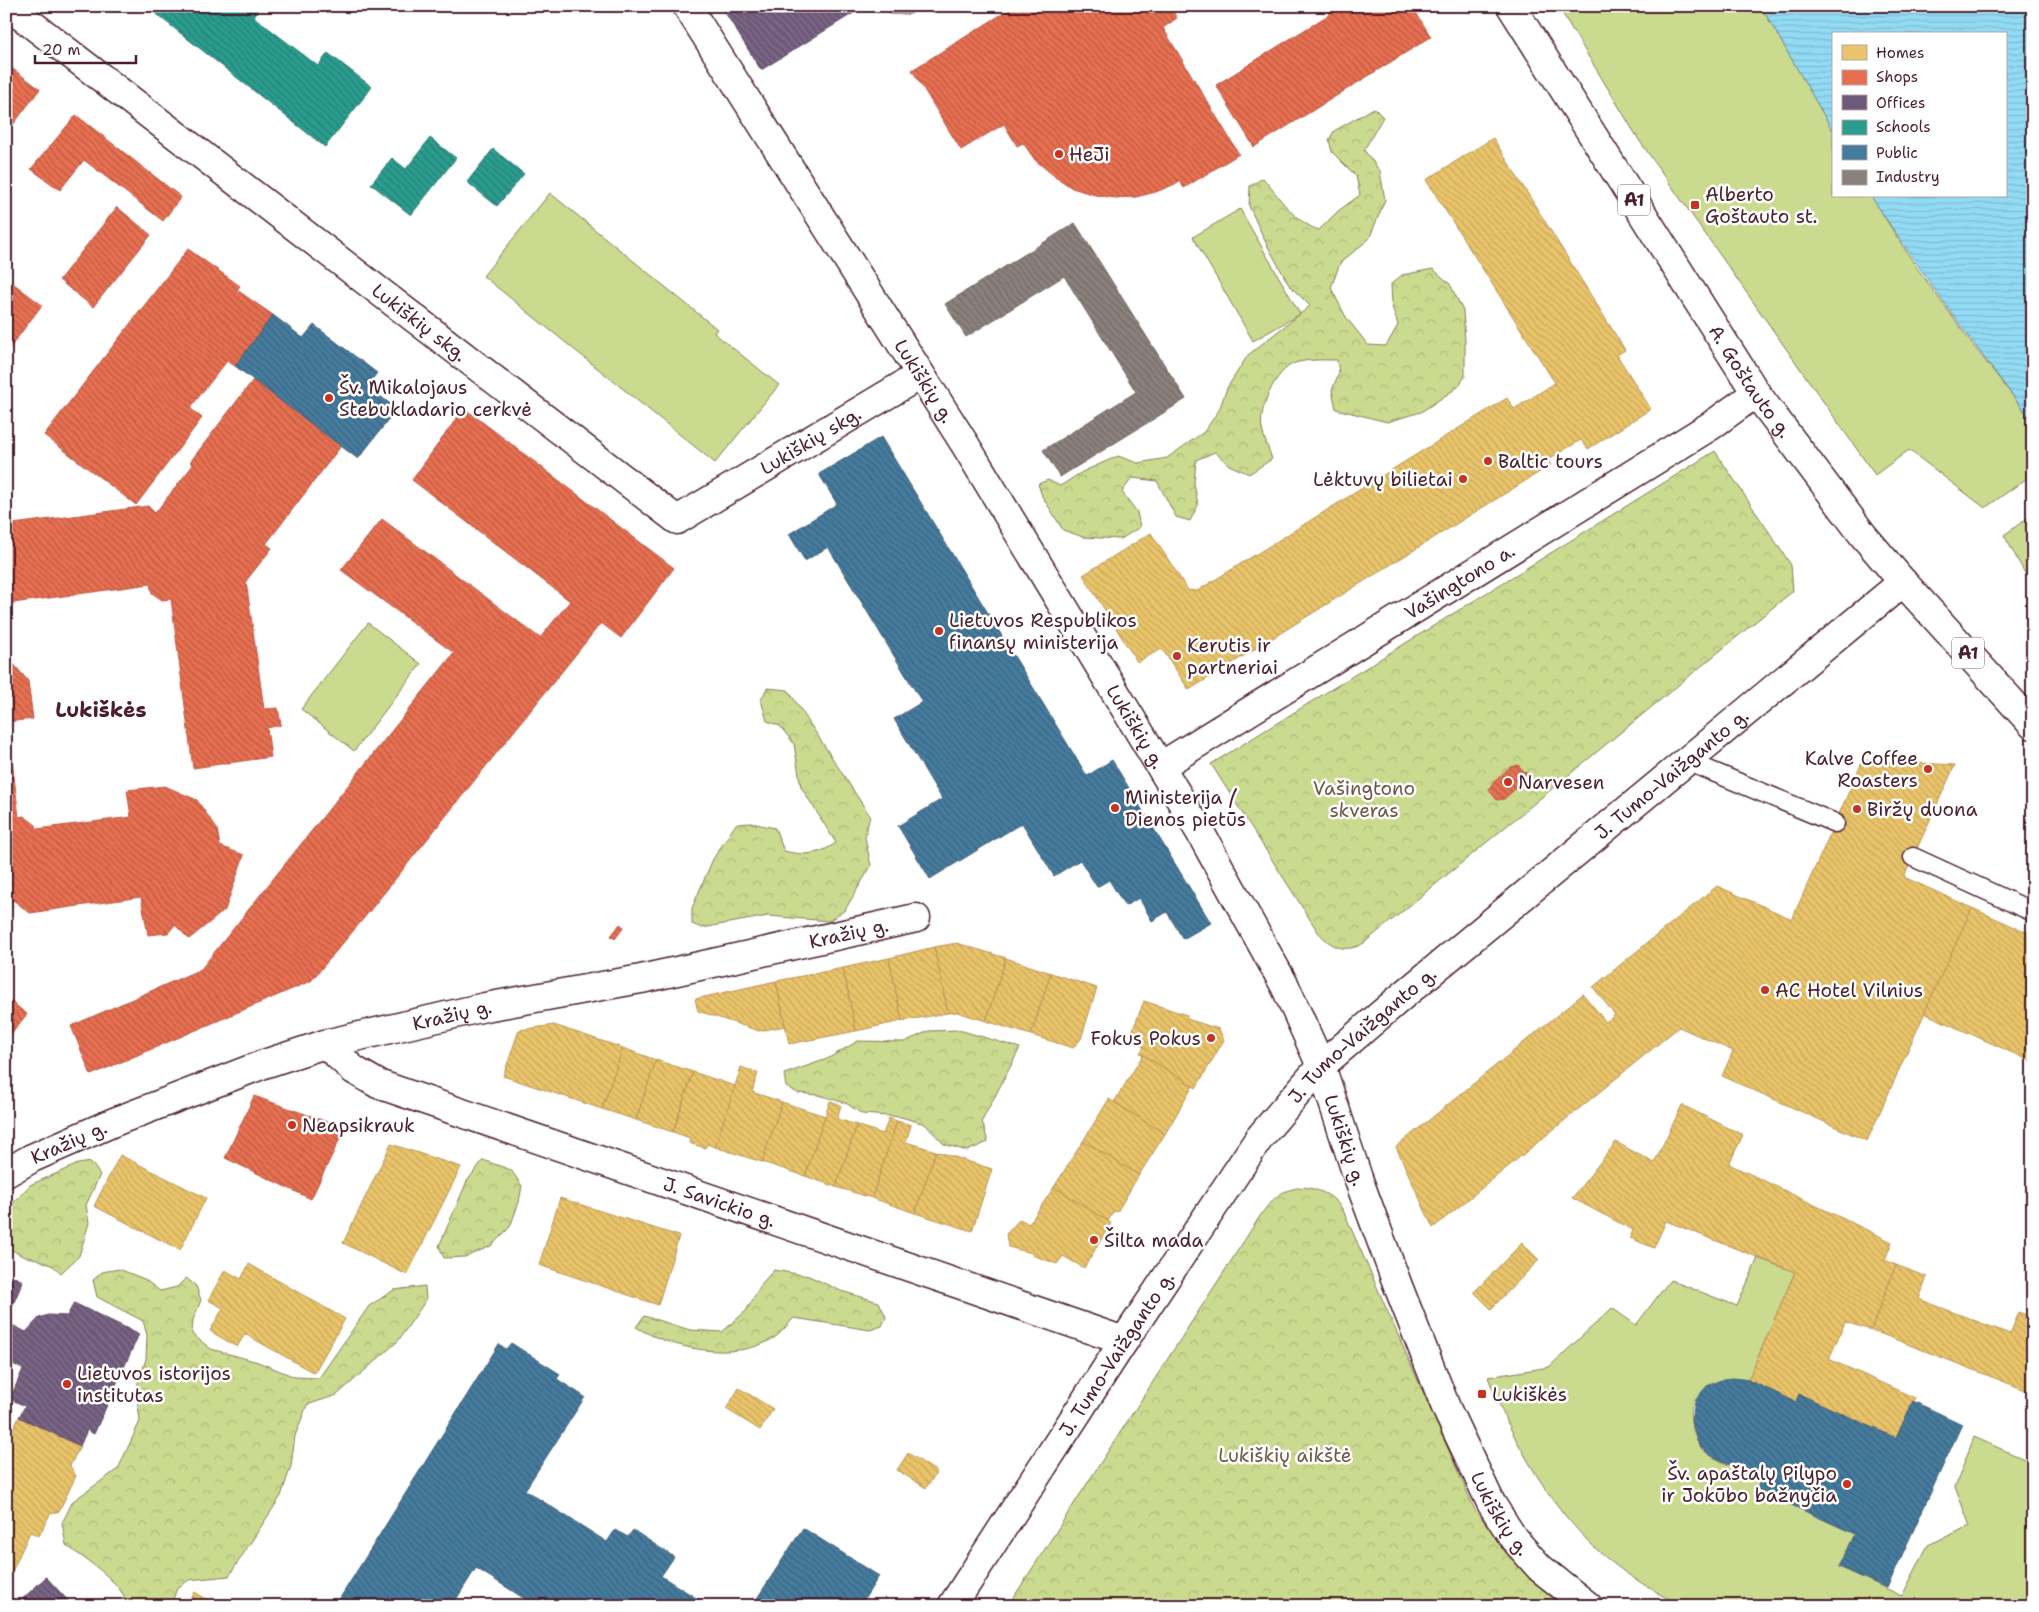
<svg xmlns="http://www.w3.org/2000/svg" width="2039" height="1612" viewBox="0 0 2039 1612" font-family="'Shantell Sans',sans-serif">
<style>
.grass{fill:#cada8e;stroke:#8a7c5c}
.forest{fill:url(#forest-crowns);stroke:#8a7c5c}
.water{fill:url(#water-rules);stroke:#7590a4}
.homes{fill:url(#homes-back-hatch);stroke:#b99257}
.shops{fill:url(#shops-back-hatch);stroke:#b85746}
.offices{fill:url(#offices-back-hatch);stroke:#624862}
.schools{fill:url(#schools-back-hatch);stroke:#347771}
.public{fill:url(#public-back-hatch);stroke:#465f7b}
.industry{fill:url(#industry-back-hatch);stroke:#776464}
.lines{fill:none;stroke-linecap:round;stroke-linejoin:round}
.service-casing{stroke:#4a1f2b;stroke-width:21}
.minor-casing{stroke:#4a1f2b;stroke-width:31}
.primary-casing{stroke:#4a1f2b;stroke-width:31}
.service{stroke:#fff;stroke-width:18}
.minor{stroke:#fff;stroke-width:28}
.primary{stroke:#fff;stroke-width:28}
.poi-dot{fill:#c8321e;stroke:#fff;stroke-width:2}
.labels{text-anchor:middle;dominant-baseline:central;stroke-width:5;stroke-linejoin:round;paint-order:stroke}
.shield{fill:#fff;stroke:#80626b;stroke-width:1}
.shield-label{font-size:18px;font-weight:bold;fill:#4a1f2b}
.poi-label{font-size:19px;fill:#4a1f2b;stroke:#fff;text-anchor:start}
.street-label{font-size:19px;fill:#4a1f2b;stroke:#fff}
.park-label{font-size:19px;fill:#705749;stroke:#fff}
.quarter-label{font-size:21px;font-weight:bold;fill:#4a1f2b;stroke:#fff}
</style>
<defs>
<pattern id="forest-crowns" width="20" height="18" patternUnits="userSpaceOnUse" patternTransform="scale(1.25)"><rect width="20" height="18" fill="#cada8e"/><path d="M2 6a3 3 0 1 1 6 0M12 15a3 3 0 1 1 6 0" fill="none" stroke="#afbb7b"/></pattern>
<pattern id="water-rules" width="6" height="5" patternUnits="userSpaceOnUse" patternTransform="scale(1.25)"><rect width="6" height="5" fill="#92dbf4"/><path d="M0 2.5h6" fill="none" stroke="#7fbcd1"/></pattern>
<pattern id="homes-back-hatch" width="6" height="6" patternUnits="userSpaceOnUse" patternTransform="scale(1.25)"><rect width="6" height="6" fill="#e9c46a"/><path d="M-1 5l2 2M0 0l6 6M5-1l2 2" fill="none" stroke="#c9a85c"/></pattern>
<pattern id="shops-back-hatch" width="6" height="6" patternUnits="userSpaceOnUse" patternTransform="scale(1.25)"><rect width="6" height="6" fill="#e76f51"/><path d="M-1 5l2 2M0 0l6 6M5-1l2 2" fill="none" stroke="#bd5b43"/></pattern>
<pattern id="offices-back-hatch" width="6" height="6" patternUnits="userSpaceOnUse" patternTransform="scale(1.25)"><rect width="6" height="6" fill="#6d597a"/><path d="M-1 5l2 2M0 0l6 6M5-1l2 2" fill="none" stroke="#84728b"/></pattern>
<pattern id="schools-back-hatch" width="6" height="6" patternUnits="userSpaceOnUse" patternTransform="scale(1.25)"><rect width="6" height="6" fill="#2a9d8f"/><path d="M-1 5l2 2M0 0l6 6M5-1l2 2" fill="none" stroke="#267f75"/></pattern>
<pattern id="public-back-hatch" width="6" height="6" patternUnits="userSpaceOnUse" patternTransform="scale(1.25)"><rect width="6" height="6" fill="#457b9d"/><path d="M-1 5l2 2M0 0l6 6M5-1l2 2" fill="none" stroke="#3c6480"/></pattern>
<pattern id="industry-back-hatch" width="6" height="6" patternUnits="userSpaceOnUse" patternTransform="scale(1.25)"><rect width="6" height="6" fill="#8a817c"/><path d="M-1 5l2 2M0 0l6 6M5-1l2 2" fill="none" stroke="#736966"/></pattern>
</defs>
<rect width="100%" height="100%" fill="#fff"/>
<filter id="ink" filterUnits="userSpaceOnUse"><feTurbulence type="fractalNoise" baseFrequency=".02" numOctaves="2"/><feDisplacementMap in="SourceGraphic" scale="10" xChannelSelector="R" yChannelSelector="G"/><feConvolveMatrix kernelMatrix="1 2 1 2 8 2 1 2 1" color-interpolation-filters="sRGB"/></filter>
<g filter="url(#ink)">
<g class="grass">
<polygon points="1558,6 1761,6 1833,131 1833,196 1871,196 1915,265 1973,345 2033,422 2033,474 1985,508 1909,450 1875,475 1639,140"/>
<polygon points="550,193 717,329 714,333 779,385 715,463 483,276"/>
<polygon points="1240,209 1300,314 1253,341 1193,237"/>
<polygon points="2033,514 2033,588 2004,535"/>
<polygon points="368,623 421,664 354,751 301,709"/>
<path d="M 1758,1258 L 1795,1272 L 1748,1380 C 1717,1375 1679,1395 1694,1432 C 1696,1438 1698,1444 1702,1449 C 1713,1460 1746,1472 1761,1479 L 1757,1489 L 1855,1534 L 1840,1567 L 1902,1596 L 1928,1545 L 1970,1526 L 1955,1487 L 1974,1437 L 2033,1463 L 2033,1606 L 1683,1606 C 1655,1592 1626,1575 1603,1555 C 1553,1512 1511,1439 1488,1377 L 1549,1367 L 1612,1308 L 1636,1325 L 1670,1280 L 1737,1306 Z"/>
</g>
<g class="forest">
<path d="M 1374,108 L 1383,117 L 1364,150 L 1380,171 L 1385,200 L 1369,239 L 1340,263 L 1331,288 L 1346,317 L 1368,345 L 1386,346 L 1398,325 L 1392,307 L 1391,284 L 1402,275 L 1433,269 L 1450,284 L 1463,311 L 1465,341 L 1465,376 L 1458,387 L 1421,412 L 1387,422 L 1336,409 L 1332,390 L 1339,373 L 1337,360 C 1324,360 1308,359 1295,363 C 1275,370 1258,410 1262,429 C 1264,439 1269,449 1272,459 L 1249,474 L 1229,465 L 1215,452 L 1196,460 L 1194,483 L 1198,505 L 1190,521 L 1176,517 L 1157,481 L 1132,478 L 1122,492 L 1137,512 L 1140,527 L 1121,539 L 1083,537 L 1063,530 L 1042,496 L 1038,484 L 1048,480 L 1060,486 L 1082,472 L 1118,456 L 1138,463 L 1167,458 L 1204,432 L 1219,410 L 1227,388 L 1248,355 L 1310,306 L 1289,285 L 1266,243 L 1249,206 L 1250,186 L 1263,178 C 1279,197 1294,222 1319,230 L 1338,211 L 1360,195 L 1356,176 L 1332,152 L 1329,140 L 1334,131 Z"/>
<path d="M 1715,451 L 1791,565 L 1793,591 L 1364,943 C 1345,954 1331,947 1318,932 L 1211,764 Z"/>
<path d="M 767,688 L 788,690 L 870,816 L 865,837 L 871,866 L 845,910 L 829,921 L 768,916 L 702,928 L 692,924 L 692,908 L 713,859 L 736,824 L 751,823 L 775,828 L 784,851 C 805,856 818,855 836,843 L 801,787 L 794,744 L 780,726 L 767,721 L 761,700 Z"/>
<polygon points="959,1030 1020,1048 982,1121 988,1142 967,1151 944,1144 925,1124 901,1117 862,1114 846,1103 818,1095 798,1093 786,1087 784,1074 827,1059 858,1041 904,1042 929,1031"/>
<polygon points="483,1160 511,1170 522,1186 519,1202 510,1227 491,1246 465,1257 444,1258 439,1246 467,1181"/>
<polygon points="91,1162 100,1175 86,1205 89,1223 79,1256 61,1273 53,1266 37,1259 22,1256 6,1246 7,1210 30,1185 78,1164"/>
<path d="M 1304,1187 C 1321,1190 1333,1195 1343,1210 L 1475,1510 L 1521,1568 L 1561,1606 L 1008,1606 L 1262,1213 C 1276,1195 1281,1190 1304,1187 Z"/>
<path d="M 119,1269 L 144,1279 L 160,1291 L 177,1287 L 186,1278 L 196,1286 L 201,1300 L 193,1320 L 192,1334 L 211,1349 L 258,1362 L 295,1377 L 319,1378 L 369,1306 L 394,1290 L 425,1286 L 426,1300 L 398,1341 L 337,1395 L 307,1405 L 295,1436 L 291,1466 L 281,1496 L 229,1576 L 189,1580 L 177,1588 L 171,1606 L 129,1606 C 118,1578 88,1562 66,1545 L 62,1523 L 73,1501 L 118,1469 L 140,1421 L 136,1389 L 146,1359 L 147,1335 L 143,1321 L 97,1297 L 93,1280 L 102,1272 Z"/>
<path d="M 774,1270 L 809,1276 L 841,1291 L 879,1302 L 886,1317 L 882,1326 L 870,1330 L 794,1318 C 787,1325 780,1335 772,1339 C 734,1362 672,1349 636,1327 L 644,1316 L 690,1330 L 722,1332 L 746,1311 L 762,1283 Z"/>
</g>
<path class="water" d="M 1761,6 L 2033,6 L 2033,422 C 1976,348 1922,274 1871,196 L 2005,196 L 2005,34 L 1833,34 L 1833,131 Z"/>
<g class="homes">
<polygon points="1493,138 1625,350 1617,355 1651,409 1588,449 1581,440 1547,460 1551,465 1189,690 1162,649 1137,662 1083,575 1151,533 1188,590 1197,591 1507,398 1514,409 1555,383 1426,180"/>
<polygon points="1863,760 1955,765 1904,877 1972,908 1867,1141 1722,1076 1733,1051 1679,1027 1433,1228 1396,1147 1583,994 1606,1022 1615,1015 1593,987 1717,886 1792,919"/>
<polygon points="1972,908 2033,935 2033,1062 1924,1013"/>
<polygon points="957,943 1006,958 986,1021 957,1012 948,1013 934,947"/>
<polygon points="934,947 948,1013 902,1021 889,958"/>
<polygon points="889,958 902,1021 856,1031 843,968"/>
<polygon points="1006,958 1051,973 1031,1035 986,1021"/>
<polygon points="843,968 856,1031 789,1044 776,981"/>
<polygon points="1051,973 1097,988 1081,1039 1073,1048 1031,1035"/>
<polygon points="776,981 785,1026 759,1031 698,1011 695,999"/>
<polygon points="1144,1001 1187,1015 1187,1019 1219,1029 1224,1040 1196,1088 1140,1053 1144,1047 1134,1041 1132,1032"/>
<polygon points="554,1025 623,1048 602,1109 503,1076 519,1030"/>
<polygon points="623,1048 656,1060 636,1120 602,1109"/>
<polygon points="1143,1055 1193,1086 1165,1134 1114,1102"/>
<polygon points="656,1060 693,1072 673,1132 636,1120"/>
<polygon points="741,1067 758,1073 752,1092 782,1102 762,1162 715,1147"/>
<polygon points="693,1072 735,1086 715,1147 707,1144 705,1148 689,1143 690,1138 673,1132"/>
<polygon points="1109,1099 1165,1134 1139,1175 1083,1141"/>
<polygon points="830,1101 841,1105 837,1119 857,1125 836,1187 805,1176"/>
<polygon points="782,1102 825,1116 805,1176 762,1162"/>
<polygon points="1682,1105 1743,1135 1729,1164 1892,1242 1885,1260 1896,1265 1871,1330 1845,1322 1829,1359 1915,1398 1896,1438 1799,1394 1796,1402 1748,1380 1795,1272 1666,1221 1654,1248 1630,1238 1633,1230 1572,1198 1616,1142 1654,1163"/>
<polygon points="889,1118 897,1121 872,1198 836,1187 857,1125 883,1134"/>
<polygon points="897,1121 911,1125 906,1142 936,1151 915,1213 872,1198"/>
<polygon points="1083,1141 1139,1175 1117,1212 1114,1211 1108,1221 1054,1187"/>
<polygon points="391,1144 461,1167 407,1275 343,1243"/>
<polygon points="936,1151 992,1169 972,1231 915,1213"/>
<polygon points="120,1155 206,1198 180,1250 94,1206"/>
<polygon points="1054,1187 1111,1223 1084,1268 1063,1256 1057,1264 1032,1255 1032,1253 1008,1247 1006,1234 1020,1219 1029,1224"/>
<polygon points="560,1198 679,1236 658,1305 539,1265"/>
<polygon points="1522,1243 1539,1260 1491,1309 1474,1292"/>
<polygon points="249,1264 345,1319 314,1373 245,1334 237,1347 210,1331 223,1308 208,1300 225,1270 241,1279"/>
<polygon points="1896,1265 1927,1277 1919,1299 2010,1334 2019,1312 2033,1318 2033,1393 1871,1330"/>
<polygon points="739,1388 773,1409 760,1430 726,1409"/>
<polygon points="19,1417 80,1446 70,1466 76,1476 59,1511 50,1514 39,1536 30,1532 6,1585 6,1445"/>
<polygon points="908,1453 937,1472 926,1488 897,1470"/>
<polygon points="6,1591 17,1604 16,1606 6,1606"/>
<polygon points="195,1592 217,1606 187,1606"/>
</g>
<g class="shops">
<polygon points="1015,6 1169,6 1177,18 1163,28 1239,154 1184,188 1180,182 1156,192 1136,197 1115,198 1095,195 1072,188 1053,175 1035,160 1023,143 1017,146 1004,124 961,150 912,70"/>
<polygon points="1325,6 1412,6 1431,37 1254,147 1216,85 1330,14"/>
<polygon points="6,64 40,89 6,134"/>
<polygon points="76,115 181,197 163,221 84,160 60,190 31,169"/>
<polygon points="117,207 151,235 93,307 59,280"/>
<polygon points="188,249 240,286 237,290 273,315 235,366 227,361 190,408 202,418 136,505 44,435"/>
<polygon points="6,278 42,305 6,353"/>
<polygon points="253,380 341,446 266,544 272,548 246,581 264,709 278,708 281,725 267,728 271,757 193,768 171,599 162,600 152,593 150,584 6,604 6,525 148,506 155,513 193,465 190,462"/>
<polygon points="464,408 674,568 621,638 601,623 364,918 311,981 91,1075 71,1026 201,969 454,653 341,570 382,519 540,638 570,601 412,480"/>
<polygon points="6,655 28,681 33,719 7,722 19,817 24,816 36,825 37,829 131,817 127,790 165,786 197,800 217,829 220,846 244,855 225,910 189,939 175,925 168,933 148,935 141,897 30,913 13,900 10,904 13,906 6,915"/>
<polygon points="1518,765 1528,775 1524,781 1504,799 1497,800 1489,790 1492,784 1510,767"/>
<polygon points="620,924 624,927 615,939 611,936"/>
<polygon points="6,998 27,1014 6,1040"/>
<polygon points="254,1096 345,1128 311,1199 225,1158"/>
</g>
<g class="offices">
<polygon points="721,6 865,6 761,70"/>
<polygon points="885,6 922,6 923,7 910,14 890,14"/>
<polygon points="6,1273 23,1281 6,1321"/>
<polygon points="74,1303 139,1334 94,1434 87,1430 80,1446 19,1417 25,1406 10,1399 23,1369 6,1361 6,1322 26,1332 39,1318 48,1315 67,1316"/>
<polygon points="46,1577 73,1606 16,1606 17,1604"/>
</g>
<g class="schools">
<polygon points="146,6 241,6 243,8 245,6 253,6 258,10 254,17 318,66 328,53 372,87 325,147"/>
<polygon points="430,138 456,158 411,215 371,184 392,158 406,169"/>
<polygon points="493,149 524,174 497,206 467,182"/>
</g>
<g class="public">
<polygon points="273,315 303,338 314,325 377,373 367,386 397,409 358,459 235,366"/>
<polygon points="881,437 1087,776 1112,760 1211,923 1183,939 1167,912 1152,921 1139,898 1125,906 1109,880 1097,887 1080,860 1054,876 1022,823 930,879 898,826 942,799 894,719 922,702 828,547 805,561 789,534 837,504 819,474"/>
<polygon points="511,1343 560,1374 557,1379 585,1397 525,1490 607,1542 615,1530 628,1537 633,1530 674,1557 661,1576 709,1606 536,1606 476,1568 452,1606 335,1606 499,1344 506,1349"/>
<polygon points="1734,1378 1748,1380 1796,1402 1799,1394 1896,1438 1913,1401 1962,1424 1887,1588 1839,1567 1855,1534 1757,1489 1761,1479 1710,1455 1699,1445 1691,1420 1696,1399 1707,1386 1723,1379"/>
<polygon points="803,1528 879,1576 860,1606 752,1606"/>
</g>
<polygon class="industry" points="1075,223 1186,399 1060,477 1043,450 1136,392 1064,276 966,337 945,304"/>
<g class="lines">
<g class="service-casing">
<g id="service">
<polyline points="1687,761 1835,823"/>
<polyline points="1913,857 2033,912"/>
</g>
</g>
<g class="minor-casing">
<g id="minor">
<path id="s1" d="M 8,6 L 677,520 L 920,375"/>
<path id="s2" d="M 687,6 L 966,446 L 1200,832 L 1285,986 L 1321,1066 L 1358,1178 L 1398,1286 L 1447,1410 L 1491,1503 L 1514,1539 L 1540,1568 L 1588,1606"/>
<path id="s3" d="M 1161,766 L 1712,425 L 1756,393"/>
<path id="s4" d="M 325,1044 L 354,1070 L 378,1084 L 1124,1341"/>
<path id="s5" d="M 6,1173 L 32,1158 L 114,1122 L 264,1064 L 325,1044 L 485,1007 L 641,979 L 916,918"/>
</g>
</g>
<g class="primary-casing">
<g id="primary">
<path id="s6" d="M 1511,6 L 1756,393 L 1863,535 L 1903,582 L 2033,725"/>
<path id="s7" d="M 952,1606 L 1124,1341 L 1260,1137 L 1321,1066 L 1400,998 L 1903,582"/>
</g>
</g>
<use href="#service" class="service"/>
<use href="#minor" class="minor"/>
<use href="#primary" class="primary"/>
</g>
</g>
<g class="poi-dot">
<circle cx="1059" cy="154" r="5"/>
<rect x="1690" y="200" width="10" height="10" rx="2.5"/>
<circle cx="329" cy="398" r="5"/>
<circle cx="1488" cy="461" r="5"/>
<circle cx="1463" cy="479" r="5"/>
<circle cx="939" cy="631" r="5"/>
<circle cx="1177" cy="656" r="5"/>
<circle cx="1928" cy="769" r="5"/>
<circle cx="1508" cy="782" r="5"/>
<circle cx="1115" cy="808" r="5"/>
<circle cx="1857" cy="809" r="5"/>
<circle cx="1765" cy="990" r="5"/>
<circle cx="1211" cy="1038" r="5"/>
<circle cx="292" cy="1125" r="5"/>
<circle cx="1094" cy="1240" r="5"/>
<circle cx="67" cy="1384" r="5"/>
<rect x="1477" y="1389" width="10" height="10" rx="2.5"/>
<circle cx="1847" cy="1484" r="5"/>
</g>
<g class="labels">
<g class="shield">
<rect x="1618" y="184.5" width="32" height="31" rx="4"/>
<rect x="1952" y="637.5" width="32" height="31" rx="4"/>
</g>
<g class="shield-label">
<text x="1634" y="200">A1</text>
<text x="1968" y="653">A1</text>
</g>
<g class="poi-label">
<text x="1069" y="154">HeJi</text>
<text x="1705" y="194">Alberto<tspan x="1705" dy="22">Goštauto st.</tspan></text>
<text x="339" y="387">Šv. Mikalojaus<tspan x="339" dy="22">Stebukladario cerkvė</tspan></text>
<text x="1498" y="461">Baltic tours</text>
<text x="1453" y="479" text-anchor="end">Lėktuvų bilietai</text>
<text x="949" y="620">Lietuvos Respublikos<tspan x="949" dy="22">finansų ministerija</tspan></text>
<text x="1187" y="645">Kerutis ir<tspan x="1187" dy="22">partneriai</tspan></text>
<text x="1918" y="758" text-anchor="end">Kalve Coffee<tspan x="1918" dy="22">Roasters</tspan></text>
<text x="1518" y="782">Narvesen</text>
<text x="1125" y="797">Ministerija /<tspan x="1125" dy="22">Dienos pietūs</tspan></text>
<text x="1867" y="809">Biržų duona</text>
<text x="1775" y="990">AC Hotel Vilnius</text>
<text x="1201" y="1038" text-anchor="end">Fokus Pokus</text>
<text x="302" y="1125">Neapsikrauk</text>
<text x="1104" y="1240">Šilta mada</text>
<text x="77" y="1373">Lietuvos istorijos<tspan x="77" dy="22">institutas</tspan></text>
<text x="1492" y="1394">Lukiškės</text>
<text x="1837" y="1473" text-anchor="end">Šv. apaštalų Pilypo<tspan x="1837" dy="22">ir Jokūbo bažnyčia</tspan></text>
</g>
<g class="street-label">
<text stroke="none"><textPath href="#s1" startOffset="519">Lukiškių skg.</textPath></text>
<text stroke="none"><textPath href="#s2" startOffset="444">Lukiškių g.</textPath></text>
<text stroke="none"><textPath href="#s6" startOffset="445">A. Goštauto g.</textPath></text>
<text stroke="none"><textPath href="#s1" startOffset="999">Lukiškių skg.</textPath></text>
<text stroke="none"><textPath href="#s3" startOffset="351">Vašingtono a.</textPath></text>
<text stroke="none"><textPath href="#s2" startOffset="849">Lukiškių g.</textPath></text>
<text stroke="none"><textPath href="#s7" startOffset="1111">J. Tumo-Vaižganto g.</textPath></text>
<text stroke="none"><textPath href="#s5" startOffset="880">Kražių g.</textPath></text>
<text stroke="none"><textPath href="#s5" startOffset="475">Kražių g.</textPath></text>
<text stroke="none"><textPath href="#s7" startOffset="706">J. Tumo-Vaižganto g.</textPath></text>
<text stroke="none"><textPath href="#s2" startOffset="1314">Lukiškių g.</textPath></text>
<text stroke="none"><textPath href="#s5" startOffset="70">Kražių g.</textPath></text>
<text stroke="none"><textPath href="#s4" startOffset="428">J. Savickio g.</textPath></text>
<text stroke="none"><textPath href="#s7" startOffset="301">J. Tumo-Vaižganto g.</textPath></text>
<text stroke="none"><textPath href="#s2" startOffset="1719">Lukiškių g.</textPath></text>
</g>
<g class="park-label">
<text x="1364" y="788">Vašingtono<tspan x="1364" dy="22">skveras</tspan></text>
<text x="1285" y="1455">Lukiškių aikštė</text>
</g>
<g class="quarter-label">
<text x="101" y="710">Lukiškės</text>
</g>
</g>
<rect width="2039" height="1612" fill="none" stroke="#fff" stroke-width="25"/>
<rect x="12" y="12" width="2014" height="1587" fill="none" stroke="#4a1f2b" stroke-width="2" filter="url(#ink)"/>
<rect x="1832" y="32" width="175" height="165" fill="#ffffff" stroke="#b7a5aa"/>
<rect x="1842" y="45" width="25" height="15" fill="#e9c46a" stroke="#b7a5aa"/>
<text x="1876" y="58" font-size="15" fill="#4a1f2b">Homes</text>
<rect x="1842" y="70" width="25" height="15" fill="#e76f51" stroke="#b7a5aa"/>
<text x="1876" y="82" font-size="15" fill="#4a1f2b">Shops</text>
<rect x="1842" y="95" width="25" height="15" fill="#6d597a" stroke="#b7a5aa"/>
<text x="1876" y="108" font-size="15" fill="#4a1f2b">Offices</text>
<rect x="1842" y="120" width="25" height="15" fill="#2a9d8f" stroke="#b7a5aa"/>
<text x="1876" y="132" font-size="15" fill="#4a1f2b">Schools</text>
<rect x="1842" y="145" width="25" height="15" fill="#457b9d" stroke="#b7a5aa"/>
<text x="1876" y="158" font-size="15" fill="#4a1f2b">Public</text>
<rect x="1842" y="170" width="25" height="15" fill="#8a817c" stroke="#b7a5aa"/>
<text x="1876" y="182" font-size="15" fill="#4a1f2b">Industry</text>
<path d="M35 55v8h101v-8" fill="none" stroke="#4a1f2b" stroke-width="2.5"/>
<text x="42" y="55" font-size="15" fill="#4a1f2b" stroke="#ffffff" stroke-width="4" paint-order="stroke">20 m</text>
</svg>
